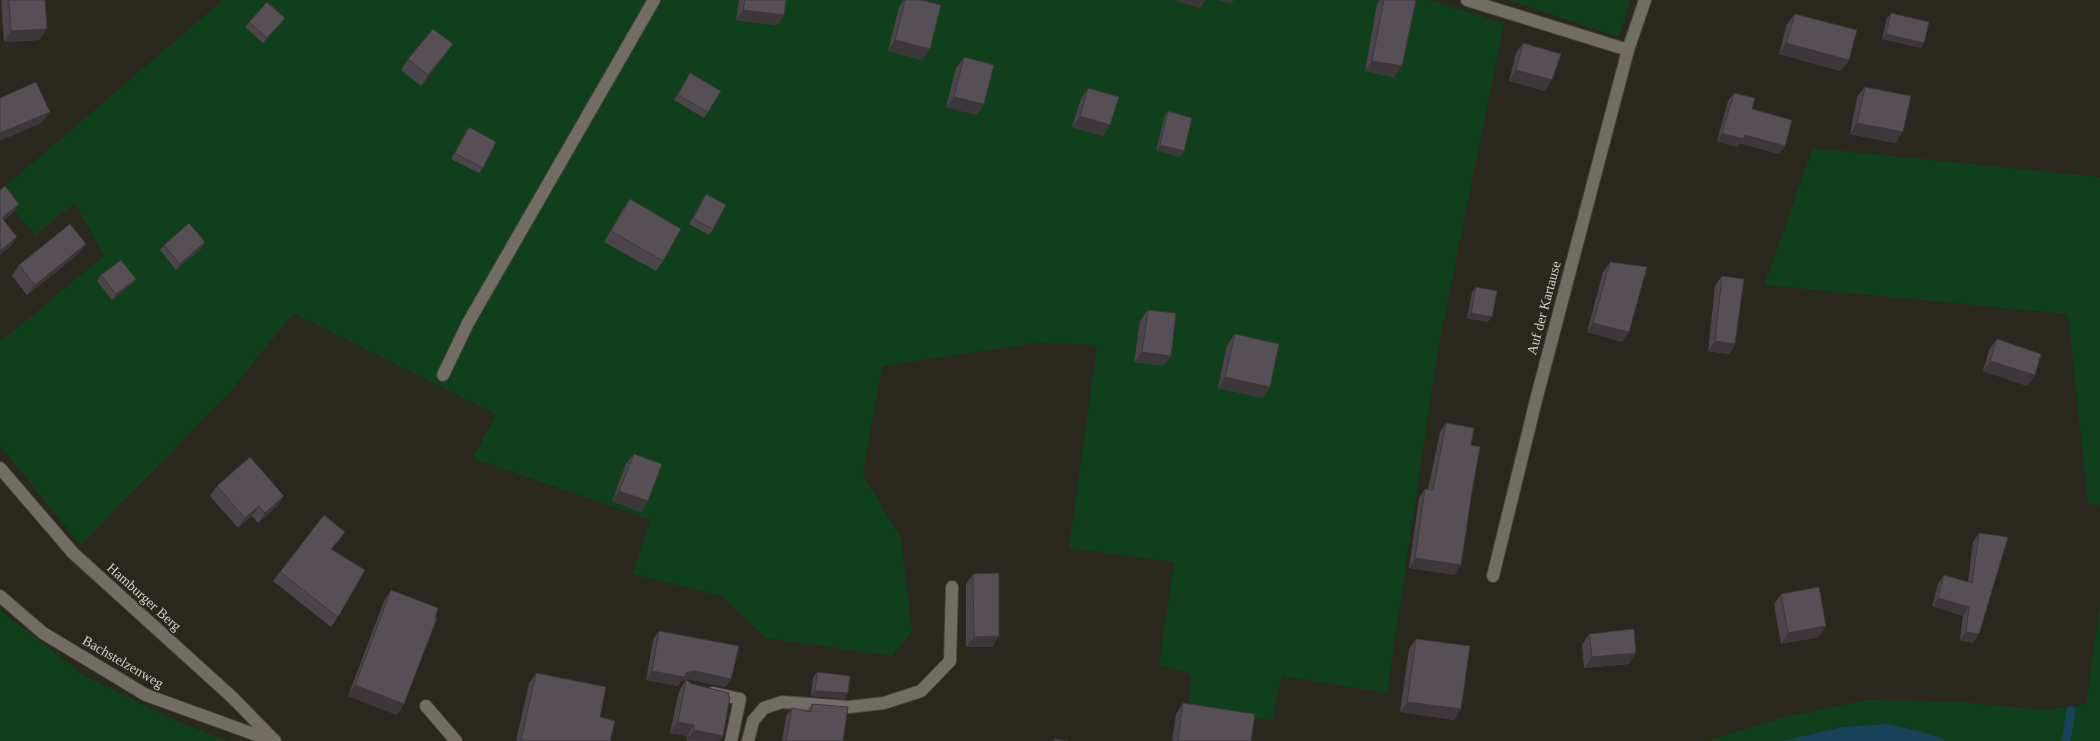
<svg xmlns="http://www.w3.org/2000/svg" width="2100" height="741" viewBox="0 0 2100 741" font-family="Georgia,serif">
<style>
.green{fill:#0f401b}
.water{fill:#184257}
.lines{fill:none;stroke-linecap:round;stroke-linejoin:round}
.stream{stroke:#184257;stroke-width:9}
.minor-casing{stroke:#45423b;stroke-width:14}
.minor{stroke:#716d64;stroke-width:12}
.wall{fill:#4b444a}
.shaded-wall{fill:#3d373c}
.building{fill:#574f56;stroke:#3d373c}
.labels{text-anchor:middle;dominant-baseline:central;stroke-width:4;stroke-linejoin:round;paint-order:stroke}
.street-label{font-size:14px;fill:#d3d1cc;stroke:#2a271f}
</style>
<rect width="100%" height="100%" fill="#2a271f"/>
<g class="green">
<polygon points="223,0 1429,0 1504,23 1437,355 1387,693 1282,676 1272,721 1189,707 1191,674 1159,665 1174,562 1069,548 1097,345 1037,343 882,366 863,475 901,538 912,631 892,656 766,638 721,596 633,574 650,520 473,458 496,414 294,313 227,395 81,545 0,446 0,342 104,256 75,203 35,235 0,194 0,191"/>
<polygon points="1508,0 1630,0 1619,37"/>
<polygon points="1813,148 2100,177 2100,505 2088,504 2068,314 1764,285"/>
<polygon points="2100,604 2100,741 1948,741 1920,731 1886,724 1843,727 1781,741 1706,741 1789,716 1867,700 1949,701 2045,710 2086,704"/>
<polygon points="0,610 85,676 181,723 228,741 0,741"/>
</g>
<polygon class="water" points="1886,724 1920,731 1948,741 1781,741 1843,727"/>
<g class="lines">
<polyline class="stream" points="2066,741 2071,711"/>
<g class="minor-casing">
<g id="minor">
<polyline points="1467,0 1628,50"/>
<polyline points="443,375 468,323 654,0"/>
<polyline points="0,468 73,553 233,698 275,741"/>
<polyline points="1493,576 1536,400 1628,50 1645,0"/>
<polyline points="0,596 43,633 146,695 273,741"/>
<polyline points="713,693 740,699 731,741"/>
<polyline points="426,706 456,741"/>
<polyline points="748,741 753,721 764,708 782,702 849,707 884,703 921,691 950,661 952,587"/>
</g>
</g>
<use href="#minor" class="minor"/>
</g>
<g class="wall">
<polygon points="2,0 45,0 39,40 4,42 1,1"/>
<polygon points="739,0 786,0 784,15 777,25 736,20"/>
<polygon points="904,0 921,0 923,60 888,51 899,7"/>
<polygon points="1380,0 1416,0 1394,77 1365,71 1377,4"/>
<polygon points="1891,13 1921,48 1882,39 1887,18"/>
<polygon points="1795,14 1841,71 1779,54 1787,24"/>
<polygon points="285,18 281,24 263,43 245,27 249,22"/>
<polygon points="1523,43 1545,91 1509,81 1516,53"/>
<polygon points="445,55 421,86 401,70 408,59"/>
<polygon points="964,57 984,104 977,115 946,107 956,68"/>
<polygon points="690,73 708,112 704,118 674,100"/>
<polygon points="1865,87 1895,143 1850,134 1857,97"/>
<polygon points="1088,88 1110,125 1103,136 1072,127 1081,99"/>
<polygon points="1734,93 1752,109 1785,146 1779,154 1740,143 1738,147 1717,141 1728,101"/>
<polygon points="1168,111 1184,151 1180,157 1156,150 1165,116"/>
<polygon points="469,127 483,168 479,173 451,159 465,133"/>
<polygon points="706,194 713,229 709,235 689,224 702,200"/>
<polygon points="630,199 663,261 656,271 604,242 622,210"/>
<polygon points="205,242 202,248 176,270 160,250 164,245"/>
<polygon points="86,244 78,254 27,295 12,276 19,265"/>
<polygon points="1610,262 1622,342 1587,332 1603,272"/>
<polygon points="101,275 136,279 132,284 112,300 97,281"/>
<polygon points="1722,276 1735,344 1729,354 1708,351 1715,286"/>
<polygon points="1476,287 1488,322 1467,318 1472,292"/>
<polygon points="1148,310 1163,366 1134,362 1140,321"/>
<polygon points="1235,334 1263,398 1218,388 1227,345"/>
<polygon points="1997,339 2027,386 1983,371 1989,350"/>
<polygon points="1446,423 1471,445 1455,575 1409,568 1419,498 1425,489 1428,489 1440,432"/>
<polygon points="634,454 641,512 612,501 626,464"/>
<polygon points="217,486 277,506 258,523 252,516 238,528 210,496"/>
<polygon points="345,532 331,550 338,617 331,627 273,581 280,572"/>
<polygon points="1979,533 1973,643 1960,640 1963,616 1932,606 1938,584 1944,575 1968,582 1973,542"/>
<polygon points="973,574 999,636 992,647 966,647 966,584"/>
<polygon points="391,590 404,704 397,715 348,696 384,601"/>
<polygon points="1781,594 1819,637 1781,644 1774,604"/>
<polygon points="659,631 731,679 725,687 688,679 681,681 678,686 646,680 653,640"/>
<polygon points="1589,634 1629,664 1584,668 1582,645"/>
<polygon points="1416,639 1461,709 1454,720 1400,712 1409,649"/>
<polygon points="817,672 845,699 811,696 813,678"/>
<polygon points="536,673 600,717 610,741 516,741 529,683"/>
<polygon points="686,680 692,684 728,697 723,736 719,741 689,741 686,740 687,736 670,733 679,691"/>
<polygon points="1183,703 1251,741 1172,741 1176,714"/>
<polygon points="812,704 843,741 782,741 786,716 792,708 807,711"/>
</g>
<g class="shaded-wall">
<polygon points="1177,0 1206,0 1200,8 1176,1"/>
<polygon points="1217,0 1234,0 1231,4"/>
<polygon points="743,10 784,15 777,25 736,20"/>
<polygon points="285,18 281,24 263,43 267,38"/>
<polygon points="47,29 39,40 4,42 11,31"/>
<polygon points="1886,34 1924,43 1921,48 1882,39"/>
<polygon points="895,40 930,49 923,60 888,51"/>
<polygon points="1786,43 1849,60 1841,71 1779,54"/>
<polygon points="453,44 445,55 421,86 428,75"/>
<polygon points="1372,61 1402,66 1394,77 1365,71"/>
<polygon points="1516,70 1552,80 1545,91 1509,81"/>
<polygon points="954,97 984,104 977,115 946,107"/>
<polygon points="50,112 42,123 0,141 0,133"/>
<polygon points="1080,116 1110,125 1103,136 1072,127"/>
<polygon points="1857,123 1903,132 1895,143 1850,134"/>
<polygon points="1722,133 1745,135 1785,146 1779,154 1740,143 1738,147 1717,141"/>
<polygon points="1160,145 1184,151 1180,157 1156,150"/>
<polygon points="19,204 13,213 0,224 2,218"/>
<polygon points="17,237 11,246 0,255 0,251"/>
<polygon points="205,242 202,248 176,270 180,264"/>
<polygon points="86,244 78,254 27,295 35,285"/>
<polygon points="136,279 132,284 112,300 116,294"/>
<polygon points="1471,313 1492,317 1488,322 1467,318"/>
<polygon points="1593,323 1629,332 1622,342 1587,332"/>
<polygon points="1715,341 1735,344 1729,354 1708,351"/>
<polygon points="1142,352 1171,356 1163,366 1134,362"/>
<polygon points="1990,361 2035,375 2027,386 1983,371"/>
<polygon points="1225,377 1270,387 1263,398 1218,388"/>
<polygon points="619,491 648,501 641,512 612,501"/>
<polygon points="284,496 277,506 258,523 265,513"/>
<polygon points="259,506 252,516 238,528 245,518"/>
<polygon points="1415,558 1461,565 1455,575 1409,568"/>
<polygon points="1938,598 1969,607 1963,616 1932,606"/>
<polygon points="1826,626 1819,637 1781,644 1788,633"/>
<polygon points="1966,632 1979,634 1973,643 1960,640"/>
<polygon points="999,636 992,647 966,647 974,637"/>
<polygon points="1636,653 1629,664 1584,668 1592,657"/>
<polygon points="652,671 686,673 694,671 731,679 725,687 688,679 681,681 678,686 646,680"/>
<polygon points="355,685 404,704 397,715 348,696"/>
<polygon points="815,691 848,693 845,699 811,696"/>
<polygon points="1407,702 1461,709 1454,720 1400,712"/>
<polygon points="678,722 694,725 687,736 670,733"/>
<polygon points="694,730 723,736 719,741 686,740"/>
</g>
<g class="building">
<polygon points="9,0 45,0 47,29 11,31"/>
<polygon points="745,0 786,0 784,15 743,10"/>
<polygon points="905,0 921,0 941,5 930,49 895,40"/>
<polygon points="1384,0 1416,0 1402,66 1372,61"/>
<polygon points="267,2 285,18 267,38 249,22"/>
<polygon points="1891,13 1929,22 1924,43 1886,34"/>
<polygon points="1795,14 1857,30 1849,60 1786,43"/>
<polygon points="433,29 453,44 428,75 408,59"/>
<polygon points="1523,43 1561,54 1552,80 1516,70"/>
<polygon points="964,57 994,65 984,104 954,97"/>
<polygon points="690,73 721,91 708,112 678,95"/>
<polygon points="36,82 50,112 0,133 0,98"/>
<polygon points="1865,87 1911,96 1903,132 1857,123"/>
<polygon points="1088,88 1119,97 1110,125 1080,116"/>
<polygon points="1734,93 1755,98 1752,109 1792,120 1785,146 1745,135 1743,139 1722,133"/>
<polygon points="1168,111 1192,118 1184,151 1160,145"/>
<polygon points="469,127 496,142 483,168 455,153"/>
<polygon points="5,186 19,204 2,218 17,237 0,251 0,190"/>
<polygon points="706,194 726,205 713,229 693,219"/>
<polygon points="630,199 681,229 663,261 611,231"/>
<polygon points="189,223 205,242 180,264 164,245"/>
<polygon points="70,224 86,244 35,285 19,265"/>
<polygon points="121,260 136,279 116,294 101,275"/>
<polygon points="1610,262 1647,267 1629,332 1593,323"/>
<polygon points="1722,276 1744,279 1735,344 1715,341"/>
<polygon points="1476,287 1497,291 1492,317 1471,313"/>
<polygon points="1148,310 1176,313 1171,356 1142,352"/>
<polygon points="1235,334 1279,344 1270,387 1225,377"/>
<polygon points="1997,339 2041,354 2035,375 1990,361"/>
<polygon points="1446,423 1474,428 1471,445 1480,447 1472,491 1461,565 1415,558 1425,489 1433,490"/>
<polygon points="634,454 662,464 648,501 619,491"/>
<polygon points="250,457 284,496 265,513 259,506 245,518 217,486"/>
<polygon points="324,515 345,532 331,549 365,570 338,617 280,572"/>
<polygon points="1979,533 2008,537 1979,634 1966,632 1969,607 1938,598 1944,575 1972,583"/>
<polygon points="999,573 999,636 974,637 973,574"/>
<polygon points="1819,587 1826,626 1788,633 1781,594"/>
<polygon points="391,590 438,608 435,618 437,618 404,704 355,685"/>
<polygon points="1634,629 1636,653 1592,657 1589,634"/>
<polygon points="659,631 739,646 731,679 694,671 686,673 684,677 652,671"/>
<polygon points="1416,639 1470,646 1461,709 1407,702"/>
<polygon points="817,672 850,676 848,693 815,691"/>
<polygon points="536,673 606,687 600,717 615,721 610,741 527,741 521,740"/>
<polygon points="686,680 692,684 729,693 728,697 730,697 723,736 694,730 694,725 678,722"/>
<polygon points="1183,703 1255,714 1251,741 1178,741"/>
<polygon points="812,704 848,707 843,741 786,741 792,708 811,712"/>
<polygon points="1054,739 1068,741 1054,741"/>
</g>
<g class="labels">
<g class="street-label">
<text transform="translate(1544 308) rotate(-75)">Auf der Kartause</text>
<text transform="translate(144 597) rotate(42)">Hamburger Berg</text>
<text transform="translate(123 662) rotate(30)">Bachstelzenweg</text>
</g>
</g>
</svg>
